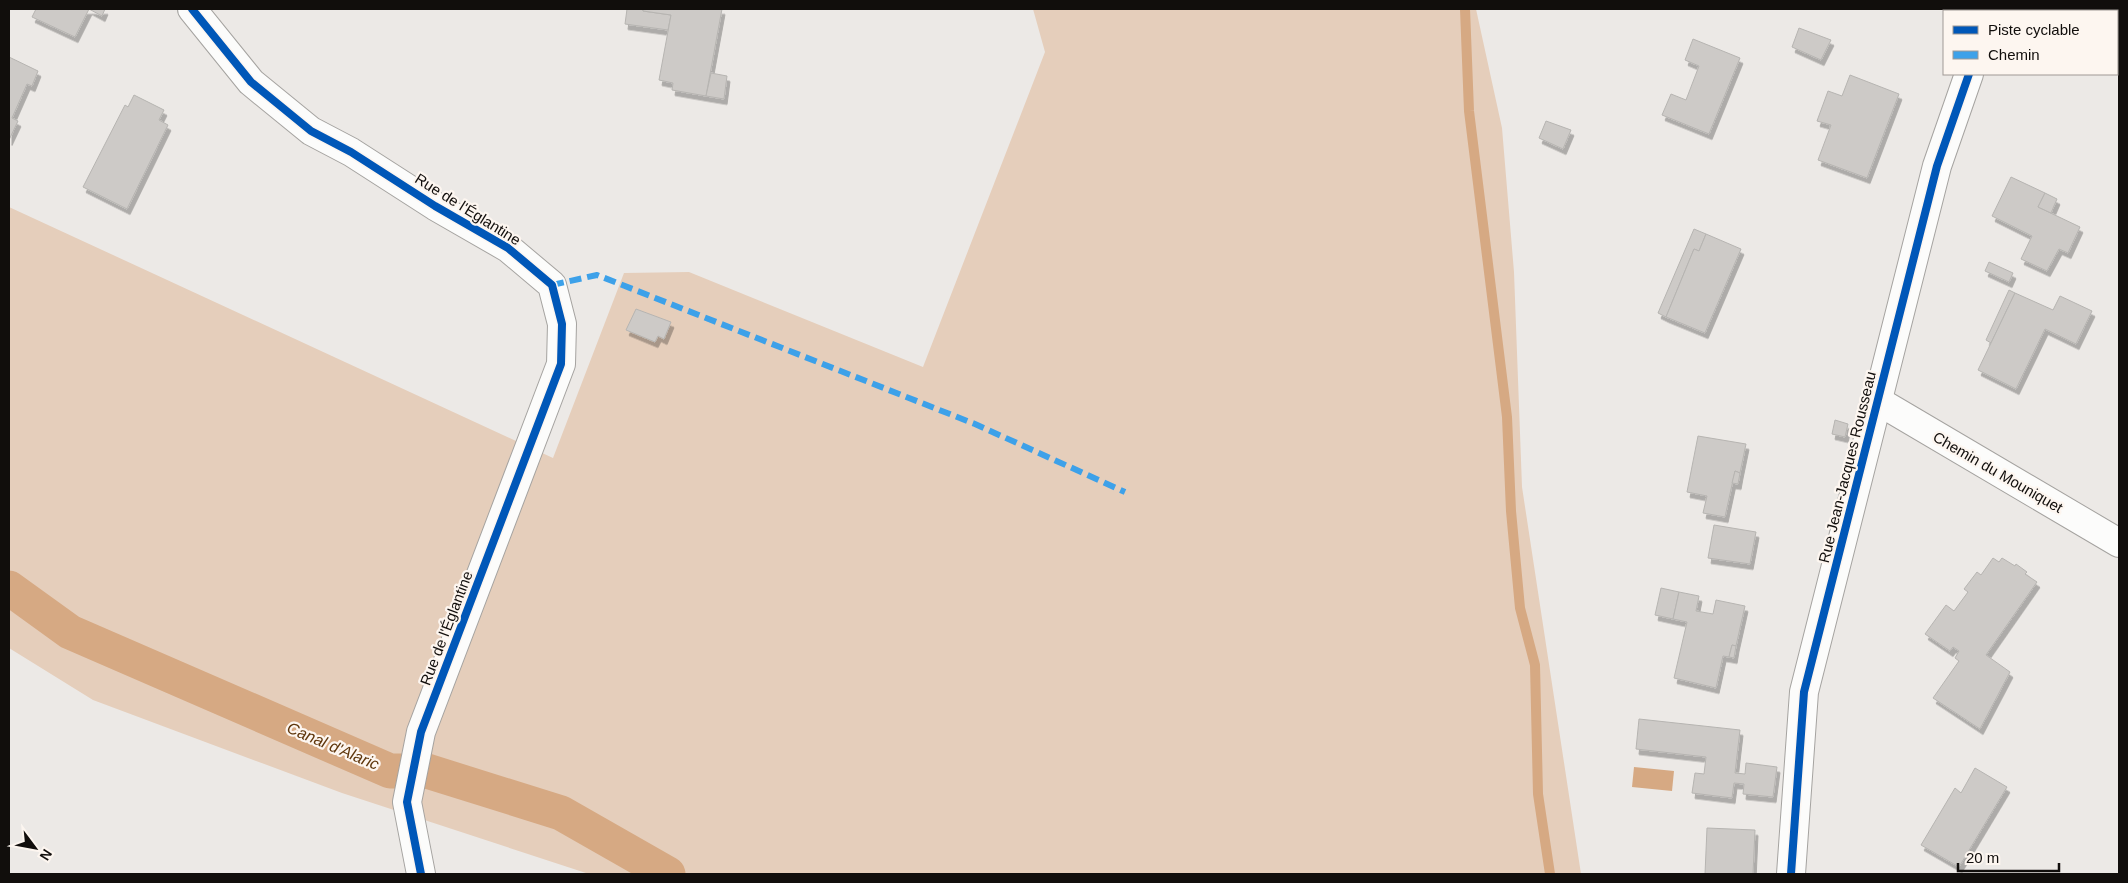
<svg xmlns="http://www.w3.org/2000/svg" width="2128" height="883" viewBox="0 0 2128 883" font-family="Helvetica,sans-serif">
<style>
.green{fill:#e5cebb}
.water{fill:#d6a983}
.lines{fill:none;stroke-linecap:round;stroke-linejoin:round}
.stream{stroke:#d6a983;stroke-width:10}
.canal{stroke:#d6a983;stroke-width:35}
.building{fill:#cdcac7;stroke:#b6b4b1;filter:url(#shadow)}
.street-casing{stroke:#a5a3a0;stroke-width:30}
.street{stroke:#fcfcfb;stroke-width:28}
.quiet{stroke:#3da1e9;stroke-width:6;stroke-dasharray:12 6;stroke-linecap:butt}
.cycleway-casing{stroke:#fdf6f0;stroke-width:11}
.cycleway{stroke:#0057b8;stroke-width:8}
.labels{text-anchor:middle;dominant-baseline:central;stroke-width:4.5;stroke-linejoin:round;paint-order:stroke}
.street-label{font-size:15px;fill:#110e0c;stroke:#fdf6f0}
.water-label{font-size:16px;font-style:italic;fill:#5f360b;stroke:#fdf6f0}
</style>
<defs>
<filter id="shadow"><feDropShadow dx="3" dy="5.5" stdDeviation="0" flood-color="#0004"/></filter>
</defs>
<rect width="100%" height="100%" fill="#ece9e6"/>
<polygon class="green" points="1033,9 1476,9 1502,128 1514,272 1522,487 1581,874 589,874 342,793 93,700 9,648 9,207 553,458 624,273 689,272 923,367 1045,52"/>
<polygon class="water" points="1634,767 1674,771 1672,791 1632,787"/>
<g class="lines">
<polyline class="stream" points="1465,9 1469,111 1507,417 1511,511 1520,608 1535,665 1538,794 1550,874"/>
<polyline class="canal" points="9,588 70,632 390,771 427,771 561,813 668,874"/>
</g>
<g class="building">
<polygon points="36,9 105,9 102,16 89,9 75,37 32,17"/>
<polygon points="627,9 643,9 643,11 671,15 668,30 625,24"/>
<polygon points="643,9 722,9 706,96 672,90 673,83 659,80 671,15 643,11"/>
<polygon points="1799,28 1831,40 1821,60 1792,47"/>
<polygon points="1693,39 1740,58 1709,134 1662,115 1671,94 1686,100 1699,66 1685,60"/>
<polygon points="9,57 38,71 32,86 27,84 12,118 18,121 9,140"/>
<polygon points="711,73 727,76 724,99 706,96"/>
<polygon points="1850,75 1899,94 1867,178 1818,160 1831,125 1817,121 1828,91 1842,96"/>
<polygon points="134,95 164,110 159,120 168,125 127,209 83,187 125,105 128,107"/>
<polygon points="1546,121 1571,130 1563,149 1539,138"/>
<polygon points="2011,177 2045,193 2038,207 2080,227 2068,253 2059,249 2047,271 2021,259 2032,236 1992,216"/>
<polygon points="2045,193 2057,199 2051,213 2038,207"/>
<polygon points="1694,229 1706,234 1699,251 1694,249 1666,317 1658,313"/>
<polygon points="1706,234 1741,249 1705,333 1666,317 1694,249 1699,251"/>
<polygon points="1989,262 2013,273 2009,282 1985,271"/>
<polygon points="2009,290 2015,293 1991,343 1986,340"/>
<polygon points="2015,293 2053,310 2060,296 2092,311 2076,344 2045,329 2016,389 1978,370"/>
<polygon points="636,309 671,322 664,339 658,336 655,342 626,330"/>
<polygon points="1835,420 1848,424 1845,437 1832,434"/>
<polygon points="1698,436 1746,444 1740,473 1735,471 1725,517 1703,513 1707,496 1687,492"/>
<polygon points="1735,471 1740,473 1738,484 1732,483"/>
<polygon points="1714,525 1756,532 1750,564 1708,558"/>
<polygon points="1993,558 1999,562 2002,558 2015,566 2016,564 2027,572 2025,574 2037,582 1986,655 2010,672 1980,729 1933,698 1959,661 1955,658 1959,651 1953,647 1950,651 1925,634 1946,605 1954,611 1968,592 1964,589 1977,572 1981,575"/>
<polygon points="1661,588 1679,592 1673,619 1655,615"/>
<polygon points="1679,592 1699,596 1696,611 1713,614 1716,600 1745,606 1736,646 1732,645 1729,657 1723,656 1716,688 1674,678 1687,622 1673,619"/>
<polygon points="1732,645 1736,646 1734,658 1729,657"/>
<polygon points="1639,719 1740,730 1735,773 1745,774 1746,763 1777,767 1773,797 1743,794 1744,784 1734,783 1732,798 1692,793 1695,773 1704,774 1706,757 1636,749"/>
<polygon points="1975,768 2007,787 1959,867 1921,845 1955,788 1961,793"/>
<polygon points="1707,828 1755,830 1753,874 1705,874"/>
</g>
<g class="lines">
<g class="street-casing">
<g id="street">
<polyline points="192,9 251,82 311,131 351,152 435,206 508,248 552,285 562,324 561,364 421,732 407,802 421,874"/>
<polyline points="1992,11 1992,9"/>
<polyline points="1878,401 2119,543"/>
<polyline points="1791,874 1804,692 1937,166 1969,74"/>
</g>
</g>
<use href="#street" class="street"/>
<polyline class="quiet" points="552,285 597,275 975,424 1125,492"/>
<g class="cycleway-casing">
<g id="cycleway">
<polyline points="192,9 251,82 311,131 351,152 435,206 508,248 552,285 562,324 561,364 421,732 407,802 421,874"/>
<polyline points="1791,874 1804,692 1937,166 1969,74"/>
</g>
</g>
<use href="#cycleway" class="cycleway"/>
</g>
<g class="labels">
<g class="street-label">
<text transform="translate(468 209) rotate(32)">Rue de l'Églantine</text>
<text transform="translate(1847 467) rotate(-76)">Rue Jean-Jacques Rousseau</text>
<text transform="translate(1998 472) rotate(30)">Chemin du Mouniquet</text>
<text transform="translate(446 628) rotate(-69)">Rue de l'Églantine</text>
</g>
<g class="water-label">
<text transform="translate(333 746) rotate(23)">Canal d'Alaric</text>
</g>
</g>
<rect width="2128" height="883" fill="none" stroke="#110e0c" stroke-width="20"/>
<rect x="1943" y="10" width="175" height="65" fill="#fdf6f0" stroke="#9f9995"/>
<rect x="1953" y="26" width="25" height="8" fill="#0057b8" stroke="#9f9995"/>
<text x="1988" y="35" font-size="15" fill="#110e0c">Piste cyclable</text>
<rect x="1953" y="51" width="25" height="8" fill="#3da1e9" stroke="#9f9995"/>
<text x="1988" y="60" font-size="15" fill="#110e0c">Chemin</text>
<g transform="translate(35 848) rotate(122)" stroke="#fdf6f0" stroke-width="4" paint-order="stroke">
<path d="M0-4L9 19L0 12L-9 19Z" fill="#110e0c"/>
<text y="-8" font-size="14" font-weight="bold" text-anchor="middle" fill="#110e0c">N</text>
</g>
<path d="M1958 863v8h101v-8" fill="none" stroke="#110e0c" stroke-width="2.5"/>
<text x="1966" y="863" font-size="15" fill="#110e0c" stroke="#fdf6f0" stroke-width="4" paint-order="stroke">20 m</text>
</svg>
